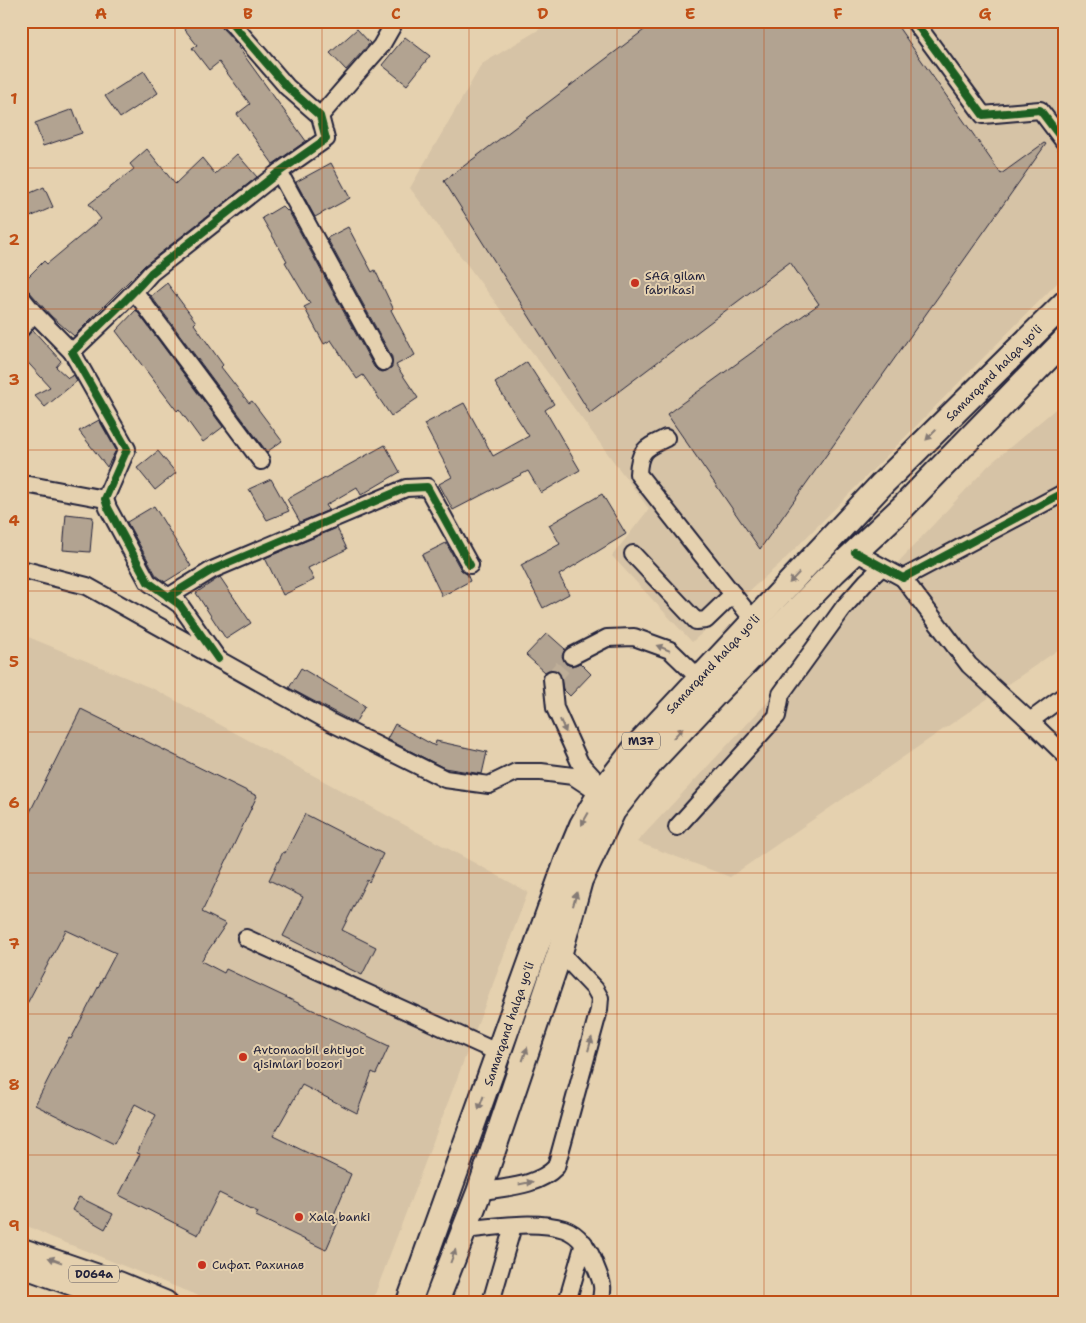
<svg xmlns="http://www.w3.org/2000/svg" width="1086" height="1323" viewBox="0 0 1086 1323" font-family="'Shantell Sans',sans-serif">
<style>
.built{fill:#d6c3a6}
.building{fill:#b2a391;stroke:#22223b}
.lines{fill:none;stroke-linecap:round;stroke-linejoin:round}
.minor-tunnel{stroke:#beae98;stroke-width:16;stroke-dasharray:16 8;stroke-linecap:butt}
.minor-casing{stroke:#22223b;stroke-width:20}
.major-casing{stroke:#22223b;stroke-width:25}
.highway-casing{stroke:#22223b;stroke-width:28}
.minor{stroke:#e5d1af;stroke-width:16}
.major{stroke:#e5d1af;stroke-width:21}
.highway{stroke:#e5d1af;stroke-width:24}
.cycleway-casing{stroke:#e5d1af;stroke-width:11}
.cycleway{stroke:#1b5e20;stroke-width:8}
.oneway{fill:#847a75}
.grid{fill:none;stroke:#c04e15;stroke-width:1;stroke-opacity:0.55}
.poi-dot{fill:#c8321e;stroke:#e5d1af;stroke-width:2}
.labels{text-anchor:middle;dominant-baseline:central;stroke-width:4;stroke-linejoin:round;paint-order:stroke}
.shield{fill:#e5d1af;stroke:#5c565e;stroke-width:1}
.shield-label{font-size:11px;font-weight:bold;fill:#22223b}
.poi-label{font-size:12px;fill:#22223b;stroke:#e5d1af;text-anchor:start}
.street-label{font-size:12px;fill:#22223b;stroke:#e5d1af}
.neatline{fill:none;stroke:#c04e15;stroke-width:2}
.grid-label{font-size:16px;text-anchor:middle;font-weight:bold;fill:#c04e15}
</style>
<rect width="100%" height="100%" fill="#e5d1af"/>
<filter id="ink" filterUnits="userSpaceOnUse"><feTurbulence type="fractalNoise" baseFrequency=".02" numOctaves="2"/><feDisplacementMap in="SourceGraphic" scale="10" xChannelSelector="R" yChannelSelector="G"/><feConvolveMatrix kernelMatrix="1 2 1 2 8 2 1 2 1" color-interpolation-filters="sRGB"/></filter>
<g filter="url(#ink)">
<g class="built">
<polygon points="553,21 1065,21 1065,275 783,561 692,642 612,556 649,509 410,188 482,64"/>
<polygon points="1065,401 1065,645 730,877 637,842 989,465"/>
<polygon points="21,636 26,636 156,690 528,892 372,1302 214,1302 51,1237 21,1223"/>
</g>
<g class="building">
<polygon points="178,21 220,21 222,28 239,46 238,47 306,141 273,164 237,114 250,104 219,62 209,70 192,48 197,45"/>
<polygon points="656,21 894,21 1001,174 1044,143 1046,144 760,549 667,414 819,304 790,262 590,413 444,181"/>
<polygon points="357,29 370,43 346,70 330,53"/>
<polygon points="405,37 430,56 407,85 382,65"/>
<polygon points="144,71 158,93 120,118 105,96"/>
<polygon points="73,109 82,133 43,146 35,123"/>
<polygon points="147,149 175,184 202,158 215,174 237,154 257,177 145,265 74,336 51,316 29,291 21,287 21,284 44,261 47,264 101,219 89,204 134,169 130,164"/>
<polygon points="331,163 350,198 315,217 296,182"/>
<polygon points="44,187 53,207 21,221 21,197"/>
<polygon points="282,206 287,211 288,210 374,367 378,371 383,372 388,370 392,367 392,357 327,238 348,227 372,272 375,270 393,308 391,310 415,355 396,365 418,398 391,416 363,375 357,379 331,340 324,344 304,307 310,304 285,262 287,261 262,218"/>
<polygon points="167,283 196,322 194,324 223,365 221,367 249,403 252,401 282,441 267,452 151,296"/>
<polygon points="136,310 223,427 203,442 179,409 177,411 116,331"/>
<polygon points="33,330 61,361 56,367 68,378 74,375 77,381 45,407 34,395 50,387 21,355 21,339 25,338"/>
<polygon points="527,362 554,404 545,410 580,470 541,493 528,471 453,510 439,484 452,477 424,424 464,403 493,456 529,436 495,383"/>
<polygon points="99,420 116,450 107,467 79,431"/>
<polygon points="385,445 400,472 361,495 357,487 326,505 329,510 300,522 287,499"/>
<polygon points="158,451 176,473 155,490 137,468"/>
<polygon points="271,479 289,511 267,520 249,489"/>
<polygon points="602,494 626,534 559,575 569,594 543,608 521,565 560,544 549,525"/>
<polygon points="154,506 191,566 165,582 156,575 127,522"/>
<polygon points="66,514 93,517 90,552 63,550"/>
<polygon points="337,528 347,549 308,568 314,580 283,595 265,558"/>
<polygon points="446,543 461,570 467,574 470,581 442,596 422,555"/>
<polygon points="220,577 251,623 226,639 196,593"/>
<polygon points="547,633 565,649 562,656 566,664 572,666 580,663 591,674 570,696 563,689 560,673 551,669 545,672 526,655"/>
<polygon points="301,668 365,706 355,723 289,688"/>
<polygon points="81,709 257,796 202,912 226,924 201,961 224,973 226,969 389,1046 376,1074 372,1072 357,1113 302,1085 273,1136 351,1174 333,1217 339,1220 326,1250 256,1216 258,1212 219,1193 198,1235 119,1195 140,1154 137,1153 156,1115 135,1104 114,1144 35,1105 69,1038 71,1039 116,953 66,930 21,1015 21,830"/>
<polygon points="395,724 435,746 436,741 487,752 482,774 444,768 387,739"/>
<polygon points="305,814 383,854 369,882 367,880 342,930 376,947 362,975 283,936 303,897 269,880 283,852 285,853"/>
<polygon points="79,1197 113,1214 105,1229 72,1210"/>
</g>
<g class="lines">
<polyline class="minor-tunnel" points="552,679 572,656"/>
<g class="minor-casing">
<g id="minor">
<polyline points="914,21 983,115 1040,110 1065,143"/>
<polyline points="320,116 381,46 393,25"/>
<polyline points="279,172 383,362"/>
<polyline points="135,292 261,461"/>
<polyline points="21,297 34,313 21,329"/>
<polyline points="34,313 72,352"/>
<path d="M 666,438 C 646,448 639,449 638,474 L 754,621"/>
<polyline points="21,485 30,485 105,499"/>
<polyline points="855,552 903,578 1065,492"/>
<polyline points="633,554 696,621 706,620 733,594"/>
<polyline points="21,569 87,586 330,722 445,779 489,785 516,772 541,772 573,776 600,794"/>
<polyline points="903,578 969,665 1030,721 1065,755"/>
<polyline points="168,597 212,570 406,488 427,487 470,565"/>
<polyline points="572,656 607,638 634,637 670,650 700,679"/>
<path d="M 218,659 L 180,605 L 148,582 L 108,508 L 105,499 L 127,449 L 72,352 C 98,326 127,301 151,273 L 279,172 L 326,139 L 320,116 L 287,87 L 230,21"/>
<polyline points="552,679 555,708 580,763 602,787"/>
<polyline points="1030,721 1065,695"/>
<polyline points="677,827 777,716 781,694 844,607 867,581 882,567"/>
<polyline points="246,938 499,1053"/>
<path d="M 479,1192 C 504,1187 537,1187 556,1167 L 599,1010 L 600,998 L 595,989 L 560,952"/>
<path d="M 464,1230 C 493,1227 535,1220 564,1229 C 579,1234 590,1250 595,1265 C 601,1281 605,1286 600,1302"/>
<polyline points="491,1302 513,1226"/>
<polyline points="567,1302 584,1243"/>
</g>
</g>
<g class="major-casing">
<g id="major">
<polyline points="21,1249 120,1283 166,1302"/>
<polyline points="21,1266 121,1302"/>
</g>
</g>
<g class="highway-casing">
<g id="highway">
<polyline points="409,1302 567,861 582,825 600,794 638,745 882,484 1065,303"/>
<polyline points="436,1302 479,1192 560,952 580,880 613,811 652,761 714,695 834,572 903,507 1065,340"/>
</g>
</g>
<use href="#minor" class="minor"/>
<use href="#major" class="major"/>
<use href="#highway" class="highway"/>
<g class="cycleway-casing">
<g id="cycleway">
<polyline points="914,21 983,115 1040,110 1065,143"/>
<polyline points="855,552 903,578 1065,492"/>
<polyline points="168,597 212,570 406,488 427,487 470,565"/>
<path d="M 218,659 L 180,605 L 148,582 L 108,508 L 105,499 L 127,449 L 72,352 C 98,326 127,301 151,273 L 279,172 L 326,139 L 320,116 L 287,87 L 230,21"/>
</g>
</g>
<use href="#cycleway" class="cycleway"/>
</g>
<defs><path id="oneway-solid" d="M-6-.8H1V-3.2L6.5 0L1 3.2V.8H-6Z" transform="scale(1.25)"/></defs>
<g class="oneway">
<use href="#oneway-solid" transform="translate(931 435) rotate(135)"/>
<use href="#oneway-solid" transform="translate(794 578) rotate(133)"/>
<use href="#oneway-solid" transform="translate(663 648) rotate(-158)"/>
<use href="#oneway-solid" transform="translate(563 726) rotate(66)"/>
<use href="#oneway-solid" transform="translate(678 733) rotate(-47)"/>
<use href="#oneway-solid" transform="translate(585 819) rotate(119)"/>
<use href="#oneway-solid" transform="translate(575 899) rotate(-74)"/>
<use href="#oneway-solid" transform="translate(590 1044) rotate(-75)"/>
<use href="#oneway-solid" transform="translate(525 1054) rotate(-71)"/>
<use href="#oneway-solid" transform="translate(481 1103) rotate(110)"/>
<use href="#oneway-solid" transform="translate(526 1183) rotate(-11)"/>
<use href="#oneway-solid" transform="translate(453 1256) rotate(-69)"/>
<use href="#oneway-solid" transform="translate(55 1260) rotate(-160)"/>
</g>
</g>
<path class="grid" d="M 175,21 L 175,1302M 322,21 L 322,1302M 469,21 L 469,1302M 617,21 L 617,1302M 764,21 L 764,1302M 911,21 L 911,1302M 21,168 L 1065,168M 21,309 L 1065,309M 21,450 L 1065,450M 21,591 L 1065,591M 21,732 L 1065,732M 21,873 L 1065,873M 21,1014 L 1065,1014M 21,1155 L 1065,1155"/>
<g class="poi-dot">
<circle cx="635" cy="283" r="5"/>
<circle cx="243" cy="1057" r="5"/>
<circle cx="299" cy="1217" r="5"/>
<circle cx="202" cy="1265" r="5"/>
</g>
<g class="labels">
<g class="shield">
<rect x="622" y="732.5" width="38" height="17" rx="4"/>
<rect x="69" y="1265.5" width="50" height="17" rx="4"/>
</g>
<g class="shield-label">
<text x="641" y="741">M37</text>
<text x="94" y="1274">D064a</text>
</g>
<g class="poi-label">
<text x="645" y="276">SAG gilam<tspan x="645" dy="14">fabrikasi</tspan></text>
<text x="253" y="1050">Avtomaobil ehtiyot<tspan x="253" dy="14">qisimlari bozori</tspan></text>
<text x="309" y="1217">Xalq banki</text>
<text x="212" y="1265">Сифат. Рахинав</text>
</g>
<g class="street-label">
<text transform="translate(994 373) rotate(-45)">Samarqand halqa yoʻli</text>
<text transform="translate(713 664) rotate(-47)">Samarqand halqa yoʻli</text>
<text transform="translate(509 1024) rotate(-71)">Samarqand halqa yoʻli</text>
</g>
</g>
<rect width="1086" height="1323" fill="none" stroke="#e5d1af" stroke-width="55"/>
<rect x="28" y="28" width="1030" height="1268" class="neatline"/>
<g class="grid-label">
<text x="101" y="19">A</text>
<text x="248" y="19">B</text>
<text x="396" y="19">C</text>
<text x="543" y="19">D</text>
<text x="690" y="19">E</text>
<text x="838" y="19">F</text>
<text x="985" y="19">G</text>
<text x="14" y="104">1</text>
<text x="14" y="245">2</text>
<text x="14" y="385">3</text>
<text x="14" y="526">4</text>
<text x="14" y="667">5</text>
<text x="14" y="808">6</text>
<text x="14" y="949">7</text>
<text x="14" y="1090">8</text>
<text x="14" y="1231">9</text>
</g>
</svg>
